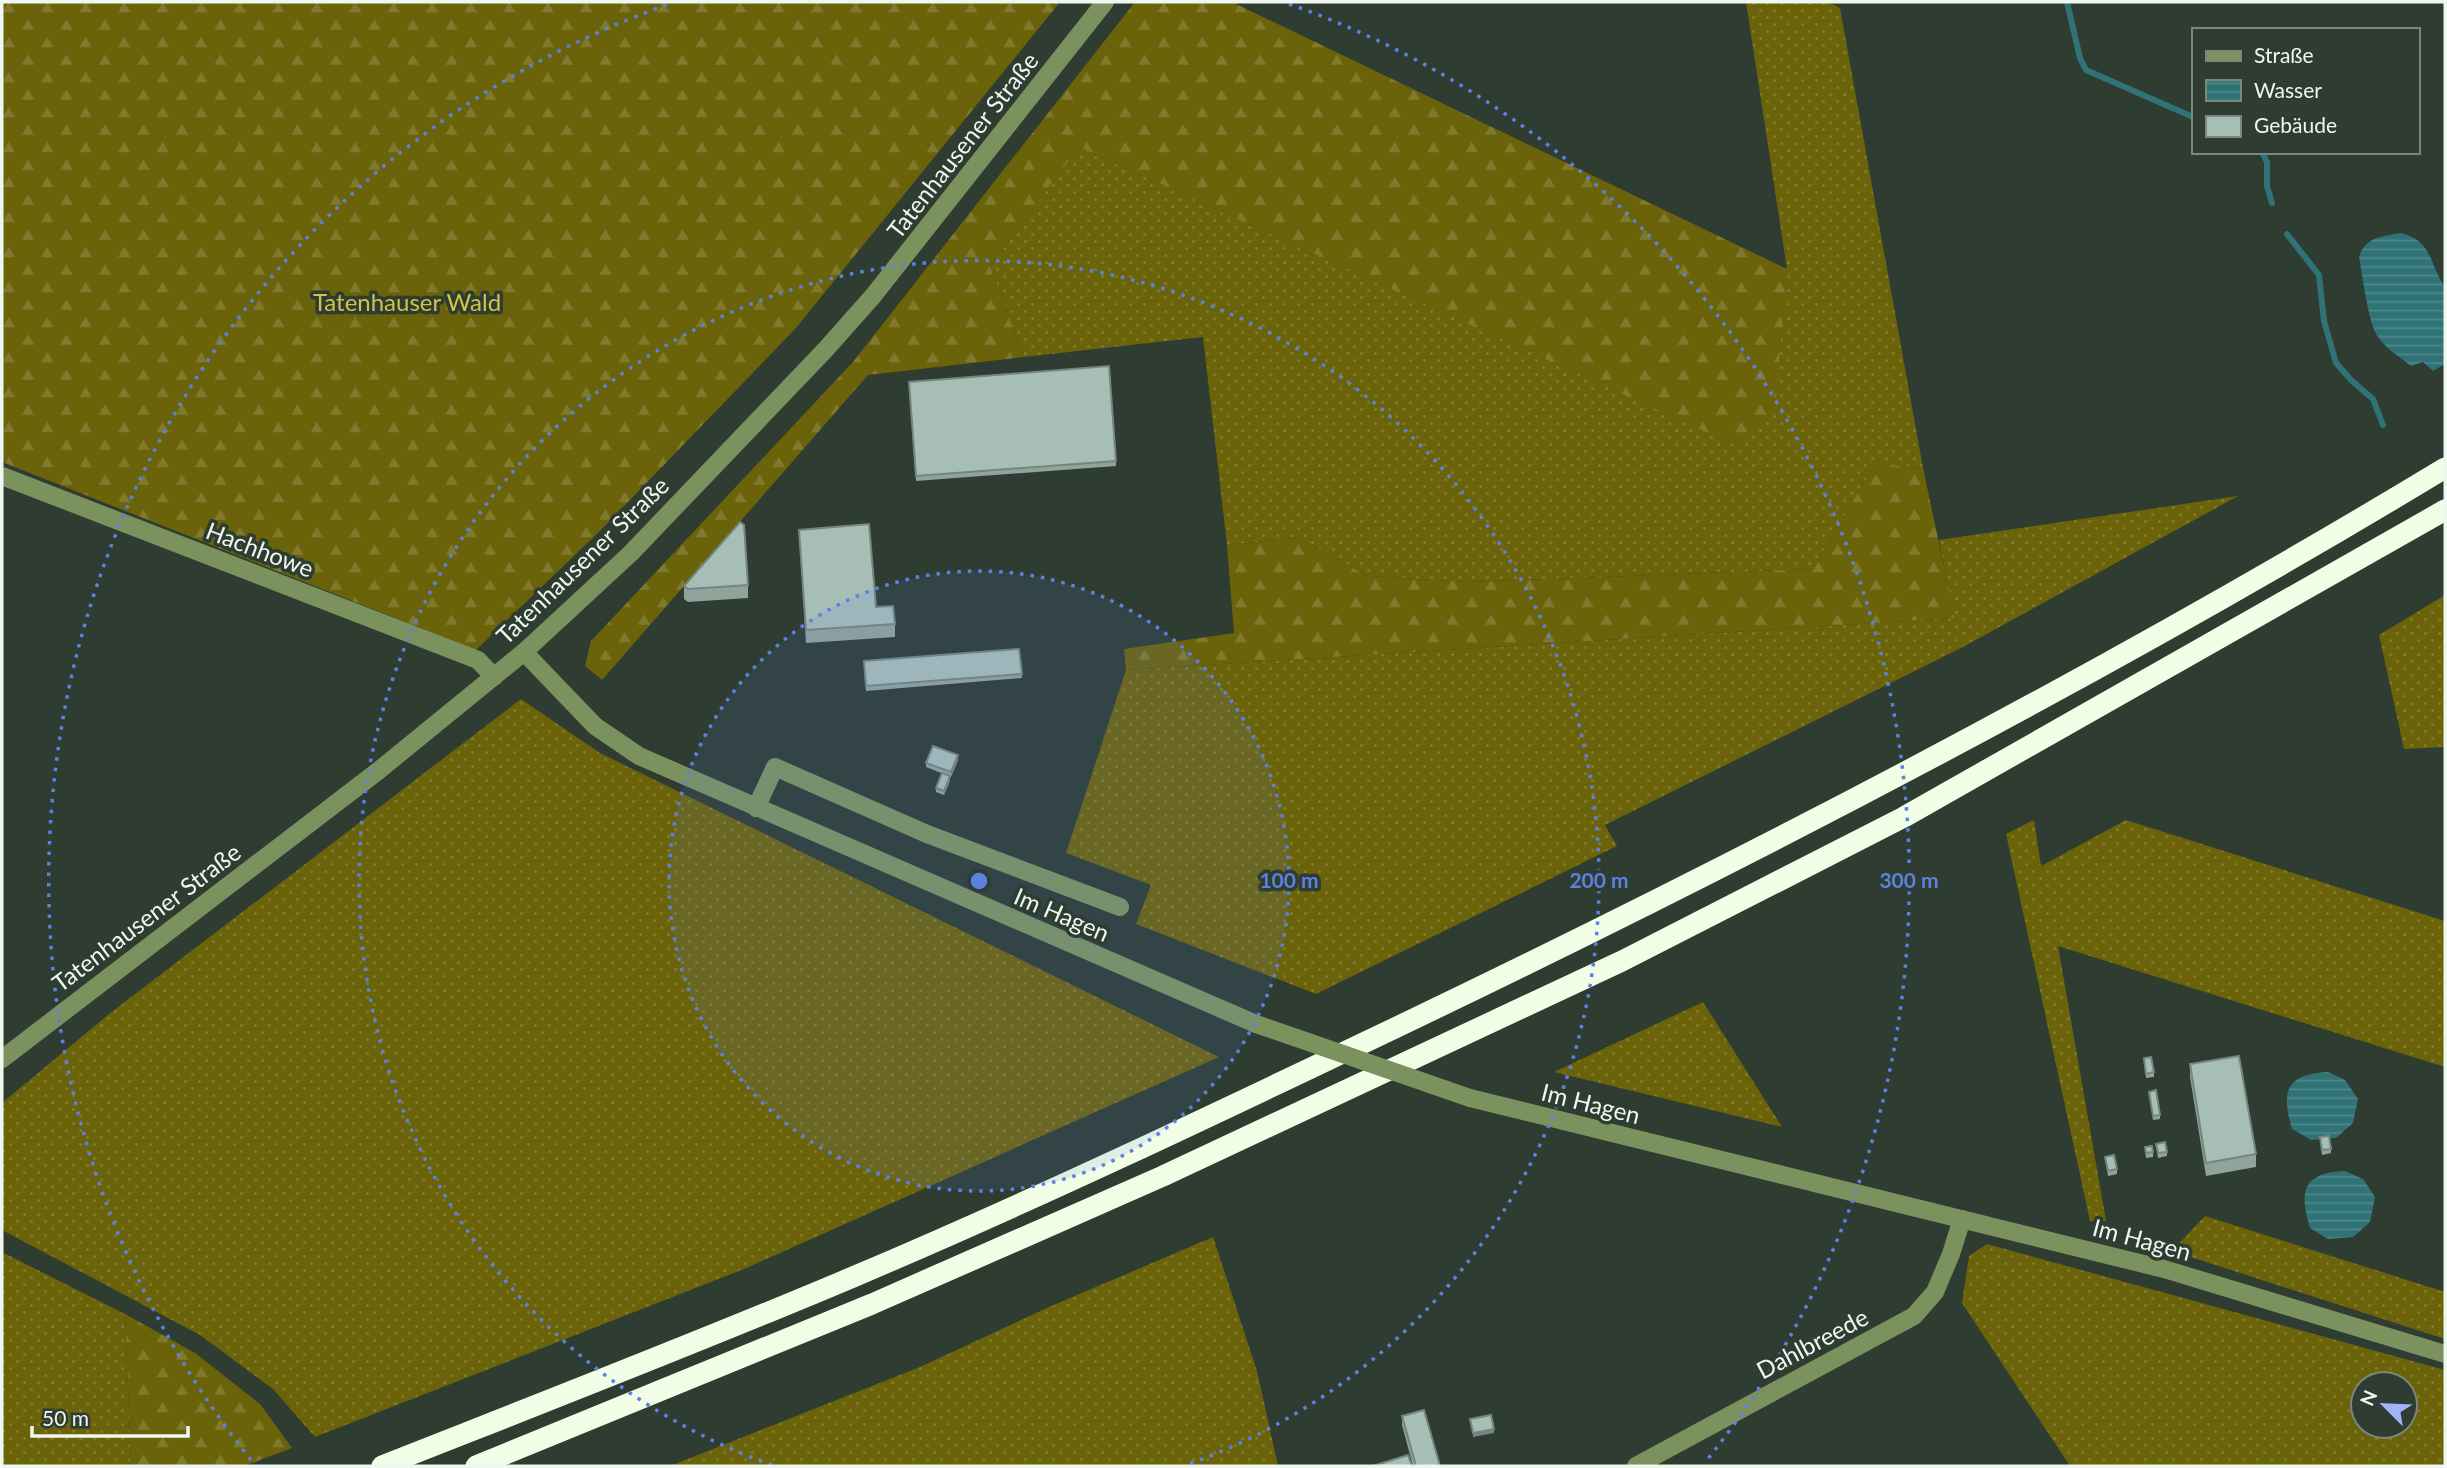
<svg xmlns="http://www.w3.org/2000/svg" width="2447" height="1468" viewBox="0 0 2447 1468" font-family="Lato,sans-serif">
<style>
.grass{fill:url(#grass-dots);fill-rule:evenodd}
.forest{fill:url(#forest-firs)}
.water{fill:url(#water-rules)}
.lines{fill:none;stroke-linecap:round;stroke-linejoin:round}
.stream{stroke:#307377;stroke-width:6}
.minor{stroke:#7b925f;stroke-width:18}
.highway{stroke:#f2fde5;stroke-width:21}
.minor-bridge{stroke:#7b925f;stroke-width:18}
.wall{fill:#90a39d}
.shaded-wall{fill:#758580}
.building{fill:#a7beb7;stroke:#758580;stroke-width:2}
.ring{fill:none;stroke:#5c81df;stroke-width:3.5;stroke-dasharray:3.5 7}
.labels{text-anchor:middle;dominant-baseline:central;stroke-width:7;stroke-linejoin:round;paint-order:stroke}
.street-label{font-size:24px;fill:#eef7f0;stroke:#2e3c31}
.park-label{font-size:24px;fill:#cec247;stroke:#2e3c31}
.centre{fill:#5c81df;stroke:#2e3c31;stroke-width:3.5}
.ring-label{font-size:21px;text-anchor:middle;font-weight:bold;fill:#5c81df;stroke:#2e3c31;stroke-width:7;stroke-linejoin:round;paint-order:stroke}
</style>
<defs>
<pattern id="grass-dots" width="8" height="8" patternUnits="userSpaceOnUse" patternTransform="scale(1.75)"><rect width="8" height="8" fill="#6b630a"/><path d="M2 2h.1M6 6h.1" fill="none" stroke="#807a2e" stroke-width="1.8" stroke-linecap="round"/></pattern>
<pattern id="forest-firs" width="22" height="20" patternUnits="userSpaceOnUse" patternTransform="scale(1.75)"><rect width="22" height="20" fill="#6b630a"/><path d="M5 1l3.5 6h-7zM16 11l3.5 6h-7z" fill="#807a2e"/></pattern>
<pattern id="water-rules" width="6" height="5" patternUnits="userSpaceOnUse" patternTransform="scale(1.75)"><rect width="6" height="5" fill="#307377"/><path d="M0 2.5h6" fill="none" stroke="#4e888b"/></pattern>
</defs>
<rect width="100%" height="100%" fill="#2e3c31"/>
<g class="grass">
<polygon points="1746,2 1829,2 1840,8 1923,468 1875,464 1813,569 1468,582 1368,576 1298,538 1227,545 1203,337 1024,357 990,266 1079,147 1742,447 1787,269"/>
<polygon points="2238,496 1963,647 1605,825 1617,846 1316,994 1136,924 1151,885 1066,853 1126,670 1954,618 1939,540"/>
<polygon points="2445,595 2445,747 2404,749 2379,635"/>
<polygon points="521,699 600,753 1219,1057 744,1269 315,1437 273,1389 200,1335 2,1230 2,1103 109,1014"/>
<polygon points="2034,820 2041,866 2126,820 2445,921 2445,1067 2058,946 2106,1221 2090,1221 2006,834"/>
<polygon points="1703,1002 1782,1127 1554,1072"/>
<polygon points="2205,1216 2445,1292 2445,1339 2172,1251"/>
<polygon points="1213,1237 1257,1371 1278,1466 670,1466 920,1367 1049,1307"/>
<path d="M 1987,1244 L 2445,1370 L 2445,1466 L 2070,1466 L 1962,1303 L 1969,1256 ZM 2363,1384 L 2405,1384 L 2405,1426 L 2363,1426 Z"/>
<polygon points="2,1252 125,1314 131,1466 2,1466"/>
</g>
<g class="forest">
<polygon points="2,2 1060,2 796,328 601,530 476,650 2,462"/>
<polygon points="1135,2 1232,2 1787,269 1775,408 1742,448 1079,147 990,266 1024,357 868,375 602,680 585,666 591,641 853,362"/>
<polygon points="1875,464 1923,468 1955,618 1126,670 1124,649 1234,633 1227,545 1298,538 1368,576 1468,582 1813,569"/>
<polygon points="125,1314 195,1353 260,1404 292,1448 244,1466 131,1466"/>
</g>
<g class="water">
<path d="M 2400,233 C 2434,241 2428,263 2445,287 L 2445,364 L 2433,371 L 2423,362 L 2411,366 C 2400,357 2386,349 2378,337 C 2368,323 2363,277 2359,257 C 2365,237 2381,237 2400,233 Z"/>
<path d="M 2328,1072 L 2345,1080 L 2358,1099 L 2353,1123 L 2336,1138 L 2311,1140 L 2292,1129 C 2281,1092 2285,1074 2328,1072 Z"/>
<path d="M 2345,1171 L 2363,1179 L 2375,1197 L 2370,1222 L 2353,1237 L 2328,1239 L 2310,1228 C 2299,1191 2302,1173 2345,1171 Z"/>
</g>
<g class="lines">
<g class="stream">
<polyline points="2067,2 2080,58 2086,70 2193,117"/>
<polyline points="2262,152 2267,162 2267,186 2272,203"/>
<polyline points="2287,234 2319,275 2324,321 2336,363 2352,381 2373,399 2383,425"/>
</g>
<g class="minor">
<polyline points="2,476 478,660 494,677"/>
<polyline points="524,652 595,726 639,756 1256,1024"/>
<polyline points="756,808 775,767 927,834 1120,907"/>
<polyline points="2,1059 378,771 524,652 631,553 826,349 873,296 1105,2"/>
<polyline points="1470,1098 2164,1269 2445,1354"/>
<polyline points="1636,1466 1914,1316 1935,1292 1951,1254 1962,1219"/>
</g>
<g class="highway">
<path d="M 382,1466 C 539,1404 697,1343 853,1277 C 1037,1199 1217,1113 1397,1027 C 1754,856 2106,673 2445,468"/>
<polyline points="476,1466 872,1304 1163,1176 1622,961 1904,817 2445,510"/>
</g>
<polyline class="minor-bridge" points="1256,1024 1470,1098"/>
</g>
<g class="wall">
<polygon points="1109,366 1116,466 916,481 909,382"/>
<polygon points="799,530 876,607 895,624 895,637 806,643"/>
<polygon points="748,585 748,598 688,602 684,599 684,586"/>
<polygon points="1019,649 1022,678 866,691 864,661"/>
<polygon points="958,760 951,777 926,767 926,763"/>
<polygon points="950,781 944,795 936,792 936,788"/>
<polygon points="2144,1058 2154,1072 2154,1077 2146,1078"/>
<polygon points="2190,1064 2256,1154 2256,1167 2206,1176 2190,1077"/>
<polygon points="2149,1092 2160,1115 2160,1119 2153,1120"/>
<polygon points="2320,1137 2331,1149 2331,1153 2322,1155"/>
<polygon points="2156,1144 2167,1152 2167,1156 2158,1158"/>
<polygon points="2145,1147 2153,1152 2153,1157 2146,1158"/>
<polygon points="2105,1157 2117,1169 2117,1174 2108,1176"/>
<polygon points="1402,1416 1440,1466 1413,1466 1402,1425"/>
</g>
<g class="shaded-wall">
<polygon points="958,755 958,760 951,777 951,772"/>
<polygon points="950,776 950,781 944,795 944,791"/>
<polygon points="1494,1429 1494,1433 1473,1437 1473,1433"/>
</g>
<g class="building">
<polygon points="1109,366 1116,461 916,476 909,382"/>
<polygon points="740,522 744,525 748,585 688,589 684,586"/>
<polygon points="869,524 876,607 893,606 895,624 806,630 799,530"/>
<polygon points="1019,649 1022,674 866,686 864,661"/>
<polygon points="933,746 958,755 951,772 926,763"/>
<polygon points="942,773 950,776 944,791 936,788"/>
<polygon points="2239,1056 2256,1154 2206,1163 2190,1064"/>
<polygon points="2151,1057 2154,1072 2146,1074 2144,1058"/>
<polygon points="2156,1090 2160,1115 2153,1116 2149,1092"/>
<polygon points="2329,1136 2331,1149 2322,1150 2320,1137"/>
<polygon points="2165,1142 2167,1152 2158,1153 2156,1144"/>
<polygon points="2152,1146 2153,1152 2146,1153 2145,1147"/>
<polygon points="2114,1155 2117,1169 2108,1171 2105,1157"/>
<polygon points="1424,1410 1440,1466 1416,1466 1402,1416"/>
<polygon points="1491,1415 1494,1429 1473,1433 1470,1419"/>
<polygon points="1408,1455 1412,1466 1373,1466"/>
</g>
<circle cx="979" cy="881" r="310" fill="#5c81df" fill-opacity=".12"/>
<g class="ring">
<circle cx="979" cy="881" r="310"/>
<path d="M772 1465A620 620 0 1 1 1186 1465"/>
<path d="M251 1460A930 930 0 0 1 669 4M1289 4A930 930 0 0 1 1707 1460"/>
</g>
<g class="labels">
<g class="street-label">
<text transform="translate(962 145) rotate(-52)">Tatenhausener Straße</text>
<text transform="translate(260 549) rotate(21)">Hachhowe</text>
<text transform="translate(582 560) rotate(-44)">Tatenhausener Straße</text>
<text transform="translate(1062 914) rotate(23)">Im Hagen</text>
<text transform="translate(146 917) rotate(-37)">Tatenhausener Straße</text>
<text transform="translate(1591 1103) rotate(14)">Im Hagen</text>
<text transform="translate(2142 1239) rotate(15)">Im Hagen</text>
<text transform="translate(1812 1343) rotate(-28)">Dahlbreede</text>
</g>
<g class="park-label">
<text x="407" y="301">Tatenhauser Wald</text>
</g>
</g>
<circle cx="979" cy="881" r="10" class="centre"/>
<g class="ring-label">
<text x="1289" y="888">100 m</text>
<text x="1599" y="888">200 m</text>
<text x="1909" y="888">300 m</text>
</g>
<rect width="2447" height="1468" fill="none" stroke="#eef7f0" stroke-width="7"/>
<rect x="2192" y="28" width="228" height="126" fill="#2e3c31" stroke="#7b877d" stroke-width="2"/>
<rect x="2206" y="51" width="35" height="10" fill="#7b925f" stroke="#7b877d" stroke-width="2"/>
<text x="2254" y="63" font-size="21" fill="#eef7f0">Straße</text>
<rect x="2206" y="80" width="35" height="21" fill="url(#water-rules)" stroke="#7b877d" stroke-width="2"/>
<text x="2254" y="98" font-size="21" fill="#eef7f0">Wasser</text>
<rect x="2206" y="116" width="35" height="21" fill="#a7beb7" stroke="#7b877d" stroke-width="2"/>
<text x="2254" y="133" font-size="21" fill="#eef7f0">Gebäude</text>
<g transform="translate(2384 1405) rotate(294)"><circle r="33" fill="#2e3c31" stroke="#7b877d" stroke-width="2"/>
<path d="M0-5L12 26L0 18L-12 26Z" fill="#a4b2fc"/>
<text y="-10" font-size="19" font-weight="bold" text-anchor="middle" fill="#eef7f0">N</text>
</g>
<path d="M32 1426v10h156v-10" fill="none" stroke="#eef7f0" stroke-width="3.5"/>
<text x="42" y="1426" font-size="21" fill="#eef7f0" stroke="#2e3c31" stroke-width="5" paint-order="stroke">50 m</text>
</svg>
